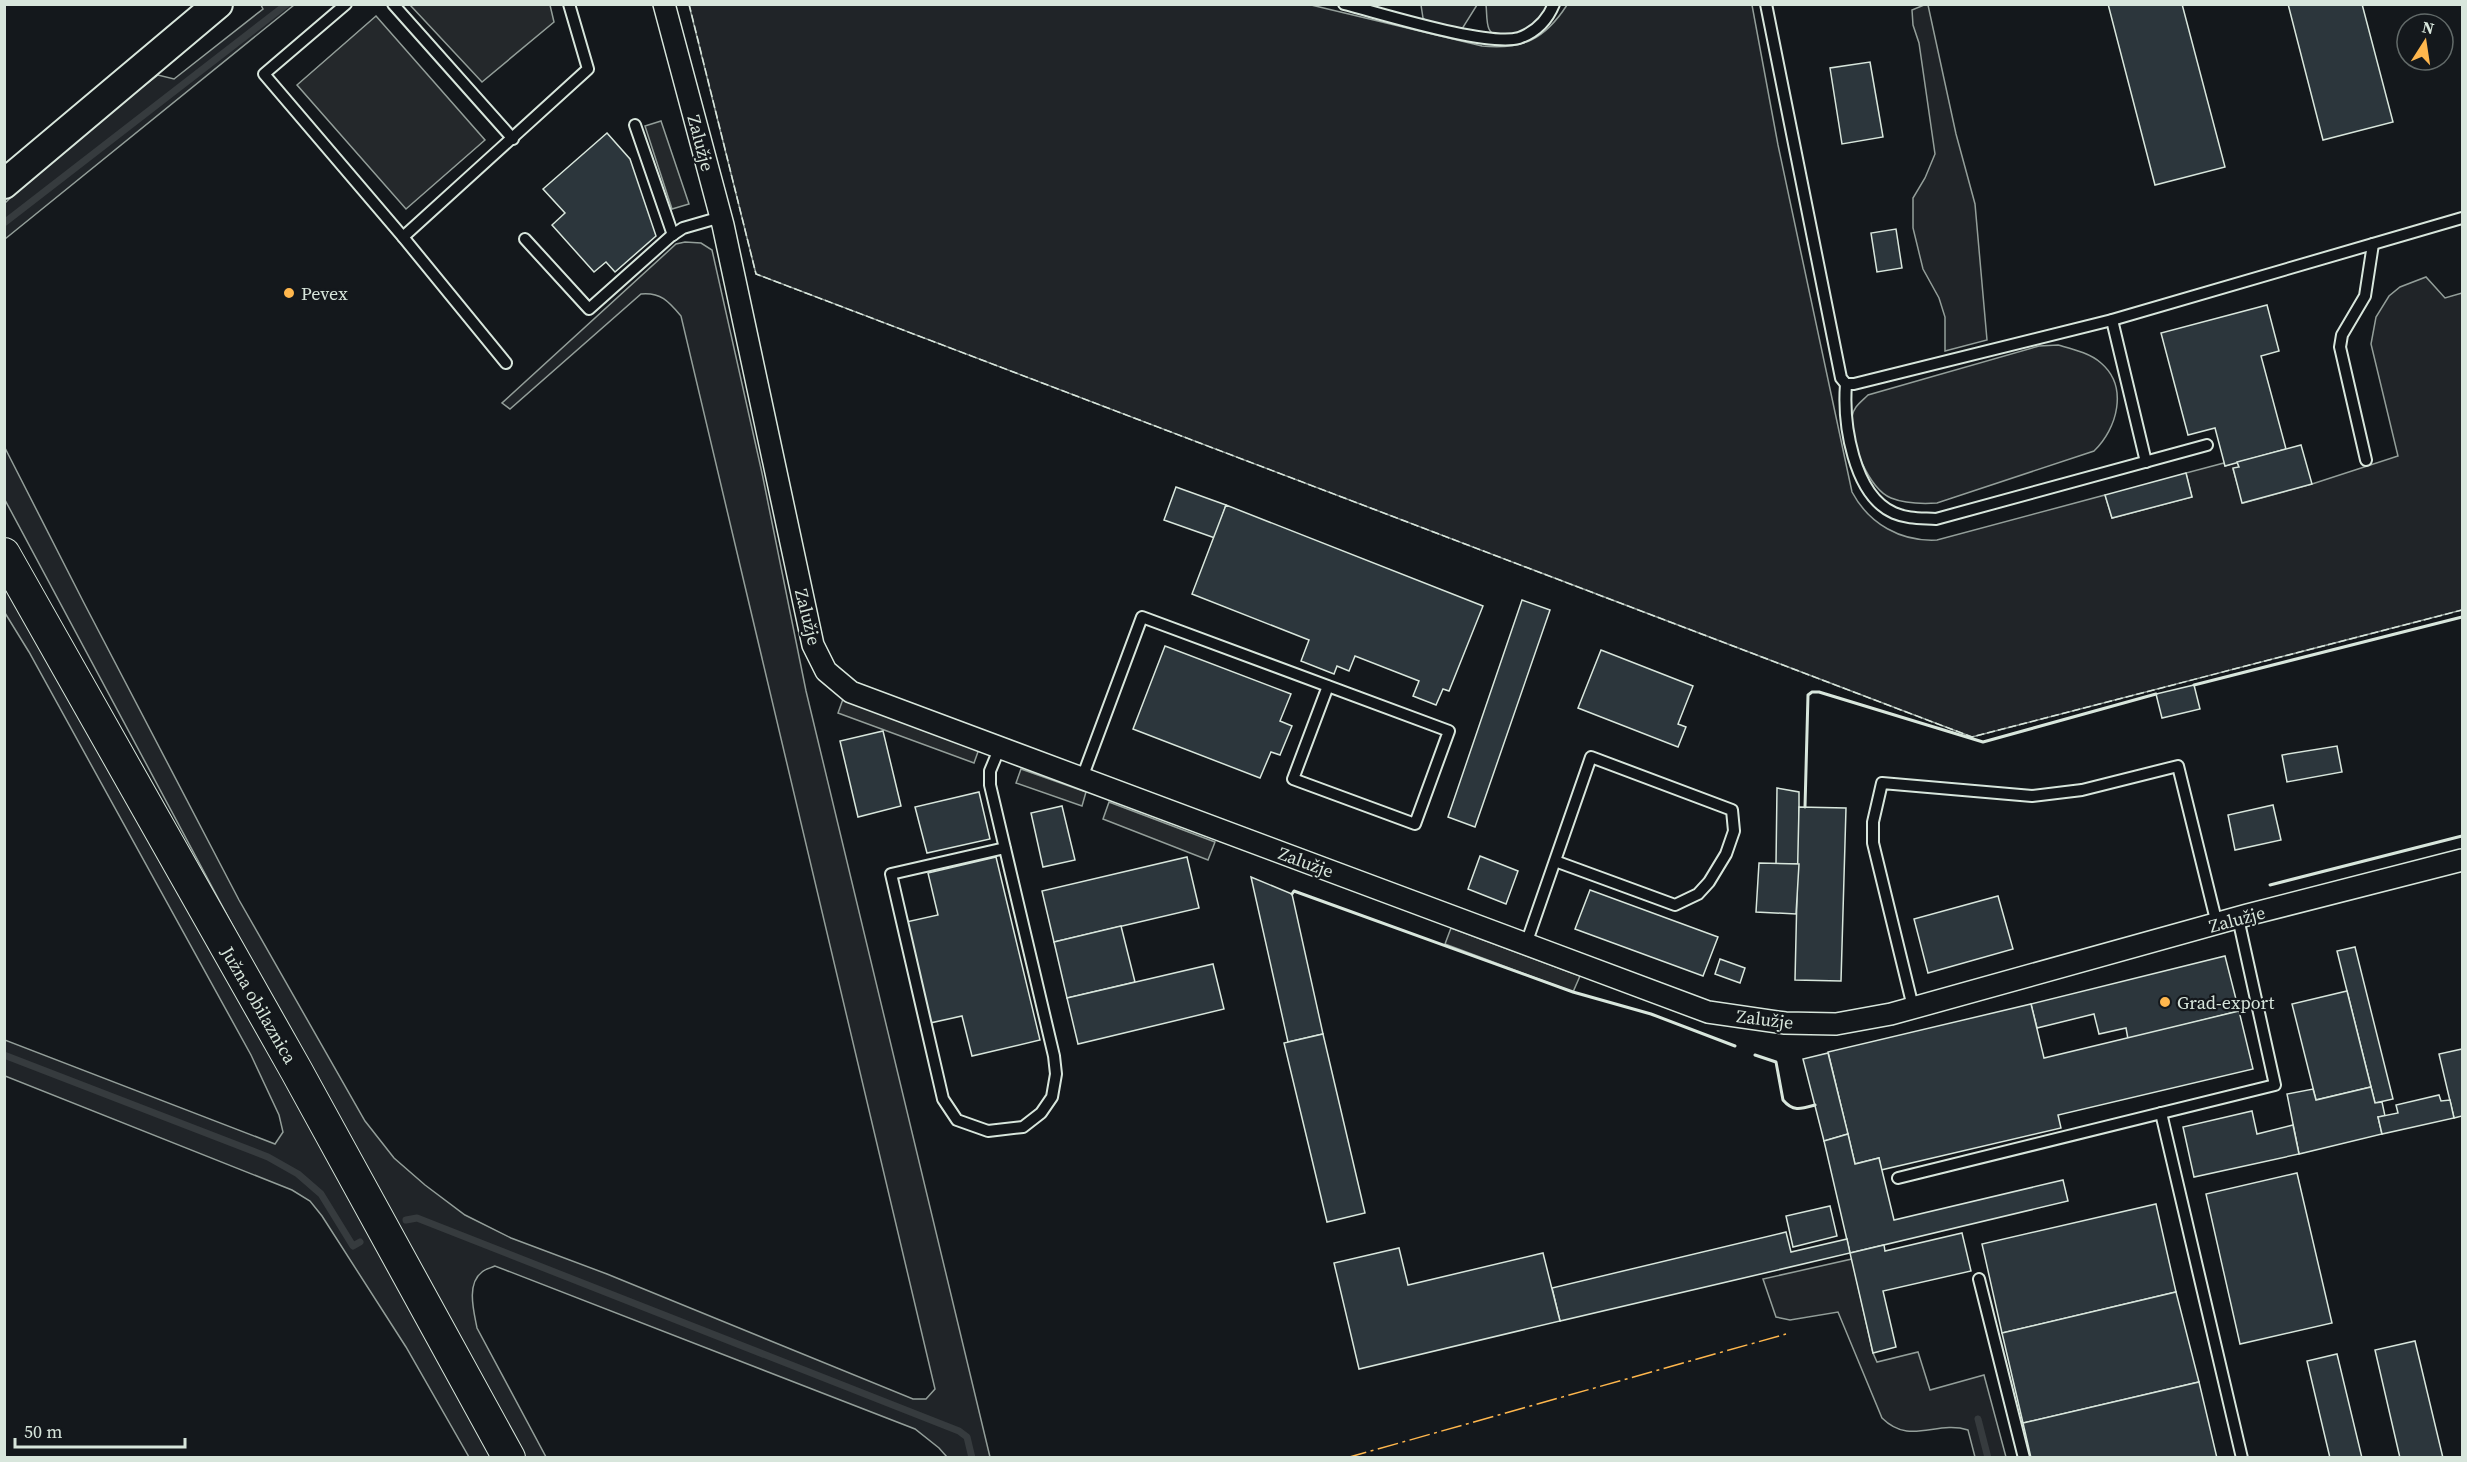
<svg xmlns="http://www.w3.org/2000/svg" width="2467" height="1462" viewBox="0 0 2467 1462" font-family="'Source Serif 4',serif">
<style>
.green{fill:#202428;stroke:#939e99;stroke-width:1.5}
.parking{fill:#24282b;stroke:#939e99;stroke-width:1.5}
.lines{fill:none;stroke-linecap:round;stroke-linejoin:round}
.stream{stroke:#363b3e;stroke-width:7}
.building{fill:#2c363c;stroke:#d8e6dc;stroke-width:1.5}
.service-casing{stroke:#d8e6dc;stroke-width:14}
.minor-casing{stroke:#d8e6dc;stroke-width:24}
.secondary-casing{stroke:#d8e6dc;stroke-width:32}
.primary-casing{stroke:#d8e6dc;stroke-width:34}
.service{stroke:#14181c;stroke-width:10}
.minor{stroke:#14181c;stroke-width:21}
.secondary{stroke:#14181c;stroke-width:28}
.primary{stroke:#14181c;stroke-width:32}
.fence{stroke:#d8e6dc;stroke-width:1.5;stroke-dasharray:8 3;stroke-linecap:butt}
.wall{stroke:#d8e6dc;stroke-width:3}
.power{stroke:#ffb74d;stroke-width:1.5;stroke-dasharray:21 4.5 3 4.5;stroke-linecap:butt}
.poi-dot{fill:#ffb74d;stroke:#14181c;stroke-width:2}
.labels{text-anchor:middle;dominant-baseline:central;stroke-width:4.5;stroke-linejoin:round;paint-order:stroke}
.street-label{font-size:18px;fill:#d8e6dc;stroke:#14181c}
.poi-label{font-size:18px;fill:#d8e6dc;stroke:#14181c;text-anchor:start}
</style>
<rect width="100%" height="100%" fill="#14181c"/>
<g class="green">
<path d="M 1307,4 L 1482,46 C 1523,50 1545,39 1567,5 L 1752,5 L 1778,145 L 1852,492 C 1869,524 1901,542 1937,540 L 2105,495 L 2112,518 L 2192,497 L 2186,473 L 2224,463 L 2225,466 L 2237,462 L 2239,467 L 2233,469 L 2243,503 L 2312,484 L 2398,456 L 2371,344 L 2376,317 L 2389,296 L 2400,287 L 2426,277 L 2445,298 L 2462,293 L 2462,610 L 1972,737 L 756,274 L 689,5 Z"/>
<polygon points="261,5 294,5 5,239 5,203 63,148 158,75 174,79 263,9"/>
<polygon points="1421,5 1477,5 1462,29 1426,21 1423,18"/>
<path d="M 1486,5 L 1552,5 C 1538,22 1524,38 1501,36 C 1495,35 1491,34 1489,29 C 1486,22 1487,12 1486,5 Z"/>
<polygon points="1924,5 1928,5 1956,134 1975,204 1987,340 1945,351 1945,317 1939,298 1923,269 1913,228 1913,198 1925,178 1935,154 1919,43 1913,25 1912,10"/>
<path d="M 685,242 L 701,243 L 712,250 L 762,473 L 806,691 L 990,1457 L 947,1457 L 939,1448 L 915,1429 L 495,1266 C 491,1268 485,1269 482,1272 C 466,1284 474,1312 477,1328 L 546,1457 L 524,1457 L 424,1283 L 5,500 L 4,446 L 84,603 L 239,900 L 365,1121 L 394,1158 L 425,1185 L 465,1215 L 511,1238 L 607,1274 L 913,1399 L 926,1399 L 935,1389 L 681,316 C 669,302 661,292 641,294 L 510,409 L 502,403 L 676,244 Z"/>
<path d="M 2058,345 C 2072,349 2090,353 2101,363 C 2129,387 2117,429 2094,451 L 1937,503 C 1921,504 1906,504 1891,498 C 1869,489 1848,439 1852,417 C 1853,407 1861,402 1868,395 L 2039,346 Z"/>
<polygon points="4,585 164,855 494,1457 469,1457 406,1347 322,1216 310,1201 292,1190 5,1076 5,1040 275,1144 283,1132 279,1115 251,1055 29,652 5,613"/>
<path d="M 1852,1259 L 1873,1353 L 1877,1362 L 1918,1352 L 1930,1390 L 1984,1375 L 2006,1457 L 1975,1457 L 1968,1430 C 1936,1420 1910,1446 1882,1418 L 1838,1312 L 1790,1320 L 1776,1317 L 1763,1279 Z"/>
</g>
<g class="parking">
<polygon points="410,5 550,5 554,22 482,82"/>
<polygon points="376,16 485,140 406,209 297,85"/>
<polygon points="661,121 689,204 672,209 645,126"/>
<polygon points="843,699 979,749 974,763 838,713"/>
<polygon points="1021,769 1086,792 1082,806 1016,783"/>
<polygon points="1109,802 1215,842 1208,860 1103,819"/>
<polygon points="1451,928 1580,976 1573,992 1445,944"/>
</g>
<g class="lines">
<g class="stream">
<polyline points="4,223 287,4"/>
<polyline points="4,1055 268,1157 298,1174 321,1194 353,1246 360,1242"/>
<polyline points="406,1220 417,1218 959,1431 967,1437 972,1458"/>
<polyline points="1978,1419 1988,1458"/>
</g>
</g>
<g class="building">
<polygon points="2108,4 2182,4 2225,167 2155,185"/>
<polygon points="2288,4 2362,4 2393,122 2323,140"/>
<polygon points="1870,62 1883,137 1842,144 1830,68"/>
<polygon points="607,133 630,159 656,236 615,272 606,262 594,272 552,225 565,213 543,189"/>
<polygon points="1896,229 1902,268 1877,272 1871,233"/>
<polygon points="2267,305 2279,351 2261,356 2286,449 2225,466 2215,428 2188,435 2161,333"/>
<polygon points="2301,445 2312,484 2242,503 2233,468 2239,467 2237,462"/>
<polygon points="2186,473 2192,497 2112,518 2105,495"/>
<polygon points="1176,487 1226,505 1215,538 1164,520"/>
<polygon points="1226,505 1483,606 1449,691 1443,689 1436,705 1413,696 1419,681 1355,656 1349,671 1337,666 1334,674 1301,661 1309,640 1192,594"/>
<polygon points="1522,600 1550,610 1475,827 1448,817"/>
<polygon points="1165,646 1291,694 1280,721 1292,726 1280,755 1271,752 1260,778 1133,729"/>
<polygon points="1601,650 1693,686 1678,724 1686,727 1678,747 1578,708"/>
<polygon points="2194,685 2200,709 2162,718 2156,694"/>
<polygon points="883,731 901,806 858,817 840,741"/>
<polygon points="2337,746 2342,772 2287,782 2282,755"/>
<polygon points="1777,788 1799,792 1799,864 1776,864"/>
<polygon points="979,792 990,839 927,853 915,807"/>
<polygon points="2273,805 2281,840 2235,850 2228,815"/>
<polygon points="1062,806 1075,860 1043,867 1031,813"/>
<polygon points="1799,807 1846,808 1841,981 1795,980"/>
<polygon points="1480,856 1518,871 1506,904 1468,889"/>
<polygon points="996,857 1040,1040 972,1056 962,1016 930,1023 906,922 938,915 928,873"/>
<polygon points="1187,857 1199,908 1054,942 1042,891"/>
<polygon points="1759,863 1799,864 1796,914 1756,912"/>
<polygon points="1251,877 1292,894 1323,1034 1288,1042"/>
<polygon points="1590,890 1718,937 1703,976 1575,929"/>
<polygon points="1998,896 2013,949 1928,973 1914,919"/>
<polygon points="1121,926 1135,982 1067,998 1054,942"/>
<polygon points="2355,947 2393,1099 2375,1103 2337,951"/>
<polygon points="2225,956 2239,1011 2128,1039 2126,1028 2099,1034 2094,1014 2037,1028 2031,1004"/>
<polygon points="1720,959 1745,968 1740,983 1715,974"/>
<polygon points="1213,964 1224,1009 1078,1044 1067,998"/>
<polygon points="2347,991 2371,1087 2316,1100 2292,1004"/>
<polygon points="2031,1004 2044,1058 2239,1011 2253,1069 2058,1115 2061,1128 1881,1170 1879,1158 1855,1164 1828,1052"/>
<polygon points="1323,1034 1365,1213 1327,1222 1284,1043"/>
<polygon points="2462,1049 2462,1116 2454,1118 2439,1054"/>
<polygon points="1828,1053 1848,1134 1824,1141 1803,1059"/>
<polygon points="2371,1087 2375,1103 2382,1102 2385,1116 2378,1117 2382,1134 2299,1154 2287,1094 2313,1089 2316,1100"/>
<polygon points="2439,1095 2441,1101 2450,1100 2454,1118 2382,1134 2378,1117 2398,1113 2396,1105"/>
<polygon points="2252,1111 2257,1134 2293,1125 2299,1154 2194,1177 2183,1127"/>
<polygon points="1848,1134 1855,1164 1879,1158 1894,1220 2063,1180 2068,1201 1850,1253 1824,1141"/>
<polygon points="2297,1173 2332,1323 2240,1344 2206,1194"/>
<polygon points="2156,1204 2176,1292 2002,1333 1982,1244"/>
<polygon points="1830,1206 1837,1236 1793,1247 1786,1216"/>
<polygon points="1786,1232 1791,1252 1847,1239 1850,1253 1560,1321 1552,1288"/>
<polygon points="1962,1233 1971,1271 1883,1291 1896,1347 1873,1353 1850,1253 1884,1245 1885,1251"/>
<polygon points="1399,1248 1408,1285 1543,1253 1560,1321 1359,1369 1334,1263"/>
<polygon points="2176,1292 2199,1382 2023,1423 2002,1333"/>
<polygon points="2415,1341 2443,1458 2400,1458 2375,1350"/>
<polygon points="2337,1354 2362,1458 2330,1458 2307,1361"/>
<polygon points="2199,1382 2217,1458 2031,1458 2023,1423"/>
</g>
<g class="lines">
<g class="service-casing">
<g id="service">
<polyline points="346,4 264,74 403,237 506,363"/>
<polyline points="393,4 513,139"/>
<path d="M 1344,4 C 1380,13 1487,47 1519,38 C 1536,32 1547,21 1554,4"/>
<polyline points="1766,4 1841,378 1846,384 1854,384 2112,320 2462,218"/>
<polyline points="635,125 673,235"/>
<polyline points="403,237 588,69 569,4"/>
<polyline points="525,239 589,309 671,236 683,228 721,217"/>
<polyline points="2112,320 2146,462"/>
<path d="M 1846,384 C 1843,423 1853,495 1894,513 C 1908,519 1921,518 1936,519 L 2207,445"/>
<polyline points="2366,460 2340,347 2342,335 2365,296 2373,244"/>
<polyline points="1000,747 990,771 990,785 1054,1056 1056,1074 1052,1097 1041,1113 1023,1127 988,1131 957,1120 943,1099 891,874 1005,848"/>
<polyline points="1082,778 1142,617 1449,731 1415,824 1293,779 1328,686"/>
<polyline points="1526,944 1591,757 1732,810 1734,831 1726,854 1709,882 1698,894 1675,905 1555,861"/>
<polyline points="1913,1007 1873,843 1873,822 1882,783 2032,796 2082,790 2178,766 2217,924"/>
<polyline points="2161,1113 2242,1458"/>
<polyline points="1898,1178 2275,1085 2238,918"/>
<polyline points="1979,1279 2024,1458"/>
</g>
</g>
<g class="minor-casing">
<polyline id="minor" points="664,4 723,225 813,645 826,671 851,692 1708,1012 1785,1023 1836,1024 1891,1014 2247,915 2462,860"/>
</g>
<g class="secondary-casing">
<polyline id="secondary" points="4,184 218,4"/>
</g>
<g class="primary-casing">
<polyline id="primary" points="4,554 296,1070 509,1458"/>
</g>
<use href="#service" class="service"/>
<use href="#minor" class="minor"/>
<use href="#secondary" class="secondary"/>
<use href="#primary" class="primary"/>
<polyline class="fence" points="689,4 756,274 1972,737 2462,610"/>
<g class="wall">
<polyline points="2194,685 2462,617"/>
<polyline points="1805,807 1808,695 1812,692 1819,692 1983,742 2156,694"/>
<polyline points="2270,885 2462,836"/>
<polyline points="1292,894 1294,891 1573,992 1651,1014 1735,1046"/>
<path d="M 1755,1055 L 1776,1062 L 1783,1100 C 1793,1112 1801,1109 1815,1105"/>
</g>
<polyline class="power" points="1346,1458 1786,1334"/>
</g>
<g class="poi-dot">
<circle cx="289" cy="293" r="6"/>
<circle cx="2165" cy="1002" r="6"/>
</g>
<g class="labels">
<g class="street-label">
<text transform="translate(701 143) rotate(75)">Zalužje</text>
<text transform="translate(808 617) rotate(76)">Zalužje</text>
<text transform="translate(1306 862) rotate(20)">Zalužje</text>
<text transform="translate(2237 919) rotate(-15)">Zalužje</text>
<text transform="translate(259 1005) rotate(60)">Južna obilaznica</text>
<text transform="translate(1765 1019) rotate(7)">Zalužje</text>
</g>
<g class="poi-label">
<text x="301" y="293">Pevex</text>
<text x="2177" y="1002">Grad-export</text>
</g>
</g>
<rect width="2467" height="1462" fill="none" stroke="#d8e6dc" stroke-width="12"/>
<g transform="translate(2425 42) rotate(12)"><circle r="28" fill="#14181c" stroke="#626a69" stroke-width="1.5"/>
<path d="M0-4.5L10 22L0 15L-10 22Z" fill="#ffb74d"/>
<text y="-9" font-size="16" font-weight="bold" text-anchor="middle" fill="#d8e6dc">N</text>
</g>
<path d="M15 1438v9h170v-9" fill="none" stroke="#d8e6dc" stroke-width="3"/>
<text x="24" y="1438" font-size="18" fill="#d8e6dc" stroke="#14181c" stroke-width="4.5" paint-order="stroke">50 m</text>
</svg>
